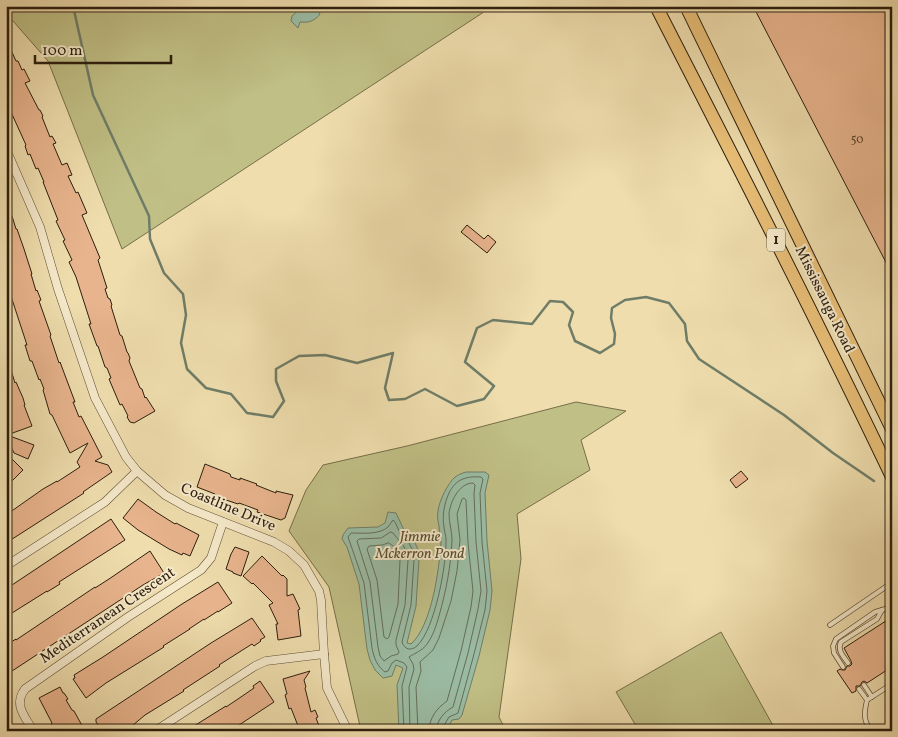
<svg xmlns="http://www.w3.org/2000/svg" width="898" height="737" viewBox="0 0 898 737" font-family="Vollkorn,serif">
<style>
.green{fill:#c0bf85;stroke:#766e49}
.water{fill:#9bbda5;stroke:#6f7d68}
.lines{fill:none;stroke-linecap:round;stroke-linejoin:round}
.shore{stroke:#646e59;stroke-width:1}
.stream{stroke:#6f7d68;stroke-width:2.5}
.building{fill:#e8b48d;stroke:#2c1e0d}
.lane-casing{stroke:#5d4e35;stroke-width:5.5}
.street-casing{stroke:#5d4e35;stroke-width:9}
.primary-casing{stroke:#2c1e0d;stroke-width:14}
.lane{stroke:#f5e9ca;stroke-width:4}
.street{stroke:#f5e9ca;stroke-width:8}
.primary{stroke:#e8be76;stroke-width:12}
.labels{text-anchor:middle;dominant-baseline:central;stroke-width:4;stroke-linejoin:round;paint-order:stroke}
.number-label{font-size:12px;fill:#5b442d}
.shield{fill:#f5e9ca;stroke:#685b46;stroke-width:1}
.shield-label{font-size:14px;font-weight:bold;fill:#2c1e0d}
.street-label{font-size:15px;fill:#2c1e0d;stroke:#f5e9ca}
.park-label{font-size:15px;font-style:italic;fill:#584e31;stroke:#f5e9ca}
</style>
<rect width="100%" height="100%" fill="#efddad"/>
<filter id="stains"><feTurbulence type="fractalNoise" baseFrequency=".004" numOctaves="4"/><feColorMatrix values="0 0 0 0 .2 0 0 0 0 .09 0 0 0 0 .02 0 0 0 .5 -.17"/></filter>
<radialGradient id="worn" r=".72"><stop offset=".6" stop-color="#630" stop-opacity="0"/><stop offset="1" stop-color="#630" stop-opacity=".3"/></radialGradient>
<g class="green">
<polygon points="6,6 493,6 122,249 48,61 6,13"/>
<polygon points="576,402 626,411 581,440 590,470 517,514 521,559 499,717 506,731 361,731 329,587 289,531 306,490 323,465 407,446"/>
<polygon points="721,632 776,731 639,731 616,692"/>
</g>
<g class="water">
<path d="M 303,6 L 316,6 L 318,9 L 320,14 C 315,21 308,23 300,22 L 298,28 L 291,21 L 292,16 Z"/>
<path d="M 466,472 L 485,472 L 489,475 L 485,493 L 487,541 L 492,591 L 490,610 L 479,656 L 462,715 L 459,719 L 452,720 L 448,728 L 445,731 L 399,731 L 397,685 L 403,668 L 396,665 L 392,676 L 383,678 L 375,670 L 370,660 L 367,649 L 359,584 L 347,547 L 342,539 L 343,535 L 348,528 L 378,527 L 385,523 L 388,512 L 396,513 L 404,530 L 412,537 L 417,547 L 419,559 L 416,606 L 407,643 L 411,644 C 432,625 439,570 441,542 C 441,536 439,532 439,526 C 438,522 437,516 438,511 C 439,501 448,483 455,477 C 458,475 462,473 466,472 Z"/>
</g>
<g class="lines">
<g class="shore">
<polygon points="391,532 393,533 403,545 406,551 408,560 405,605 396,640 396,645 399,652 398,654 391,656 384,661 380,656 378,647 370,582 357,541 359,539 381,538"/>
<polygon points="389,543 397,549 400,560 398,604 389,637 387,639 384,637 377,580 367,549 369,546 382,545"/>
<path d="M 404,731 L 402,686 L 407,667 L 404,663 L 396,660 L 392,663 L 388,671 L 385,672 C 377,666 374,658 372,648 L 364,583 L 348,537 L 351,533 C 362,533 379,535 388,527 C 390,525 391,522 393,520 L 395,522 L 400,533 L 408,541 L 412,549 L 414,560 L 411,605 L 402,642 C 405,650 411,651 417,646 C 435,629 447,563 446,539 C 446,535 444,531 444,527 C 442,516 444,504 449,493 C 456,479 466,476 481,477 L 483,479 L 480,493 L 482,542 L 487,591 L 485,610 L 474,654 L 458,713 L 456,714 L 449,717 L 443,727 L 442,731"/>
<path d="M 410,731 L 409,687 L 414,669 L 413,664 L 409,657 C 415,653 422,651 427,644 C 433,636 436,626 439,616 C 446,591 451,566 452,540 C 452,531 449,523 449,514 C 450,502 459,483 473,483 L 475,485 L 474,494 L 476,542 L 481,591 L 478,609 L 468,653 L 453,707 C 444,712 437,720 436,731"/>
<path d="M 418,731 L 416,687 L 421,671 L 420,662 L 433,650 L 439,638 L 451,601 L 457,571 L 460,540 L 457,514 L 462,499 L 464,498 L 466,500 L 468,543 L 473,591 L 471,607 L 461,651 L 447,701 C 437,708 429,718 429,731"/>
</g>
<polyline class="stream" points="73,6 93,95 149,216 150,239 164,273 183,294 186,315 181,343 187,369 206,388 231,394 247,413 273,417 284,401 276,381 276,369 299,356 325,355 357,363 393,353 385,388 389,400 405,399 425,389 457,406 484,399 494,386 465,362 477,328 493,320 532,324 550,301 563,302 573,312 569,325 575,341 600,353 614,344 615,334 611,318 612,308 625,300 646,297 669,303 685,324 687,341 699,359 784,415 833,453 874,481"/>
</g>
<g class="building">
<polygon points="753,6 892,6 892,274"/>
<polygon points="6,39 16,61 18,61 22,70 24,69 30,81 25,83 39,110 40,110 43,116 42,117 50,137 52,136 56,143 53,144 62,165 67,163 72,175 68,176 76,193 78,192 87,213 82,215 100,258 98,260 107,288 105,289 108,298 110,299 112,305 111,306 120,335 122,336 127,352 128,353 130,358 129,361 140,388 142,389 145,398 146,397 155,411 134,423 130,422 127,417 128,416 122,404 120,405 109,379 111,378 107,368 105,367 98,346 97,346 89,324 91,324 76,277 69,262 72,260 63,241 65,240 56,221 58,220 43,182 44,182 38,168 36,169 30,154 28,155 25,146 26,145 11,112 8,113 6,108"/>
<polygon points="6,203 8,203 16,229 17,229 24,249 32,274 31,274 36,291 37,290 41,300 39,301 51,335 50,336 59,363 60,362 75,402 73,402 79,417 81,416 102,457 95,461 108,465 112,472 83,492 84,493 6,543 6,515 43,489 57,481 57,482 80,467 77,462 88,443 70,453 52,415 50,414 43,390 44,389 40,379 39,380 32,361 30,361 25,345 27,345 6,281"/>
<polygon points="467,225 484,239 488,235 496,242 487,253 461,232"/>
<polygon points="8,360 15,383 16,382 23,398 25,405 24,405 32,426 7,435 34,445 28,459 14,453 6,435 6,361"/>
<polygon points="6,453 23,470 6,487"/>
<polygon points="205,464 230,474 231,477 240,480 240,478 257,484 256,485 276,493 276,491 293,495 285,518 281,520 257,512 258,510 239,503 238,504 214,496 215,494 197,487"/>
<polygon points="741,471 748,479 736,488 730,480"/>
<polygon points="138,499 156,512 175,524 176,523 199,535 190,556 183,553 182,555 169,549 138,530 123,518"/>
<polygon points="111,519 125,540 59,582 60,584 47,592 47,591 12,613 10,611 6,614 6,589"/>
<polygon points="235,547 249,552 241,576 233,573 233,572 226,569 231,554"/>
<polygon points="150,551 164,573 143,585 6,675 6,645 16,639 16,640 95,587 95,588 109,579"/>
<polygon points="262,556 282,576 283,575 287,579 287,596 293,594 300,609 298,610 301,636 278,640 276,624 278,624 269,605 273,603 253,583 252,584 243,576"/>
<polygon points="218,582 232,603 218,612 218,611 204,620 204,619 189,629 190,629 163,646 164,647 106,683 86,698 73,679 75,678 74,675 103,657 182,604"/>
<polygon points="892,617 892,665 888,665 886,668 887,670 867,683 864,681 862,682 860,686 856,686 856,691 852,693 837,671 840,669 842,670 845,670 847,666 850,666 852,664 851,661 844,648"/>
<polygon points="252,618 265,637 260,640 261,641 254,646 252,644 219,665 220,666 183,690 184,691 145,715 126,731 102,731 96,722 96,719 211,643"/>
<polygon points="310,671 304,680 306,687 305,688 311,712 315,710 318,717 316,718 321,731 300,731 291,708 289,709 285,695 287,694 283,679"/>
<polygon points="260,681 274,702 230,731 197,731 194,726 226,706 226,707 238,699 254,688 253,686"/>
<polygon points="60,687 63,693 64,693 68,699 66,700 72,710 74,711 85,731 55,731 51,724 52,723 39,698"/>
</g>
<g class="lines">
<g class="lane-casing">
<g id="lane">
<polyline points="830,625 887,586 892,594"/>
<path d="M 848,663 C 843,656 837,650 841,642 L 877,619 L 882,610"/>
<polyline points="843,667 834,653 833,646 836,639 875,612 892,607"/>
<polyline points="890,668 892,671"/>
<polyline points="864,685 872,697"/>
<polyline points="859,689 867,700"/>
<path d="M 871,731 C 863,720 864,713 867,700 L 892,684"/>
</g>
</g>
<g class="street-casing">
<g id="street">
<polyline points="6,149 40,227 58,289 95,398 126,457 137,471 165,495 188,508 274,542 289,551 304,565 319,591 321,600 324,654 327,688 348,731"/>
<polyline points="6,566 105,502 137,471"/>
<path d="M 33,731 C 25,716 13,705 25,689 L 128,617 L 201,570 L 211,558 L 223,522"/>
<polyline points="155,731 255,666 266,661 324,654"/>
</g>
</g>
<g class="primary-casing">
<g id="primary">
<path d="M 656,6 C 736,162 816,318 892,477"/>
<polyline points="686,6 892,429"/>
</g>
</g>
<use href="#lane" class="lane"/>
<use href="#street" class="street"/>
<use href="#primary" class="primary"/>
</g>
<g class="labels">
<g class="number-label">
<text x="857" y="140">50</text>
</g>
<rect class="shield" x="767" y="228.5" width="18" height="23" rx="4"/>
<g class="shield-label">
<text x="776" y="240">1</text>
</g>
<g class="street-label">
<text transform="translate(824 300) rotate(64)">Mississauga Road</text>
<text transform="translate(228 508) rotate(23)">Coastline Drive</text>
<text transform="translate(108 616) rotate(-34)">Mediterranean Crescent</text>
</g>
<g class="park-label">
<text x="420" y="537">Jimmie<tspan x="420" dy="17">Mckerron Pond</tspan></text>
</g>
</g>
<rect width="898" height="737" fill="none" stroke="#efddad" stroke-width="25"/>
<rect x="8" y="8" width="883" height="722" fill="none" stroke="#2c1e0d" stroke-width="2.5"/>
<rect x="12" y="12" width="873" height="712" fill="none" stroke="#2c1e0d"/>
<path d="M35 55v8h136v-8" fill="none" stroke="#2c1e0d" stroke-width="2.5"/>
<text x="42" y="55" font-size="15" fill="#2c1e0d" stroke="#f5e9ca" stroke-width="4" paint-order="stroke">100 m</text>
<rect width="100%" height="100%" filter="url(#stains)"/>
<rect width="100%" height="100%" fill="url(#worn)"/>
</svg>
